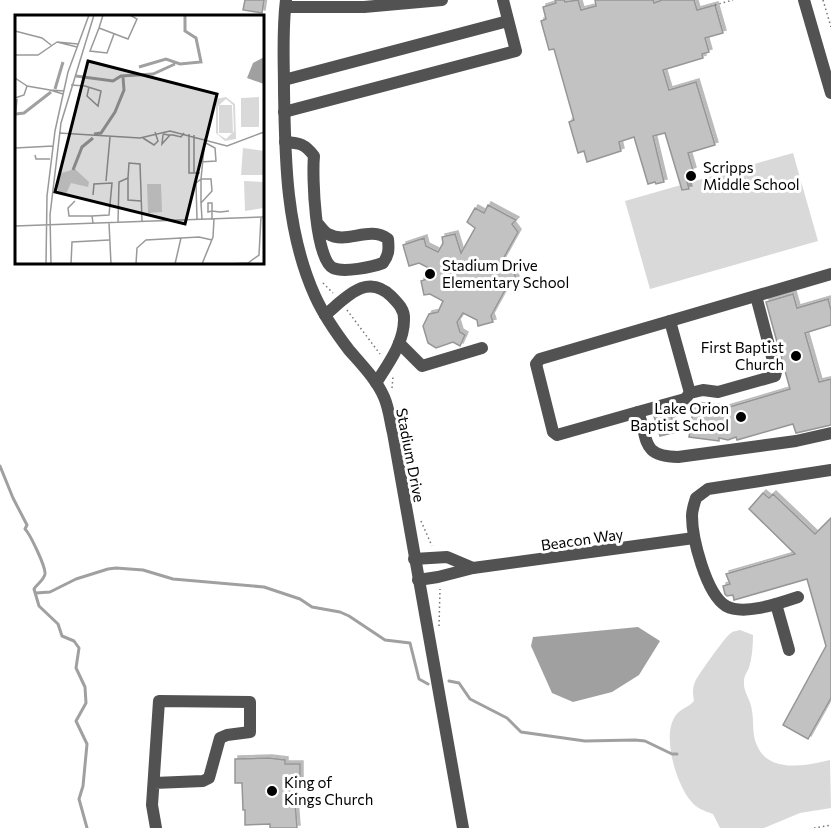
<svg xmlns="http://www.w3.org/2000/svg" width="831" height="828" viewBox="0 0 831 828" font-family="Commissioner,sans-serif">
<style>
.green{fill:#d9d9d9}
.water{fill:#a0a0a0}
.lines{fill:none;stroke-linecap:round;stroke-linejoin:round}
.stream{stroke:#a0a0a0;stroke-width:3}
.building{fill:#c2c2c2;stroke:#969696;stroke-width:1.5;filter:url(#shadow)}
.path{stroke:#747474;stroke-width:1.5;stroke-dasharray:1.5 3;stroke-linecap:butt}
.minor{stroke:#525252;stroke-width:12}
.poi-dot{fill:#000;stroke:#fff;stroke-width:2}
.labels{text-anchor:middle;dominant-baseline:central;stroke-width:6;stroke-linejoin:round;paint-order:stroke}
.poi-label{font-size:15px;fill:#000;stroke:#fff;text-anchor:start}
.street-label{font-size:15px;fill:#000;stroke:#fff}
.inset-river{fill:none;stroke:#a0a0a0;stroke-width:3}
.inset-road{fill:none;stroke:#999;stroke-width:1.5}
.view{fill:#000;fill-opacity:0.15;stroke:#000;stroke-width:3}
.inset-edge{fill:none;stroke:#000;stroke-width:3}
</style>
<defs>
<filter id="shadow"><feDropShadow dx="3" dy="-3" stdDeviation="0" flood-color="#0004"/></filter>
</defs>
<rect width="100%" height="100%" fill="#fff"/>
<g class="green">
<polygon points="793,153 818,241 650,289 625,201"/>
<path d="M 740,630 L 753,635 C 753,646 752,658 749,668 C 747,672 744,676 744,681 C 743,693 751,699 752,711 C 754,722 752,733 756,743 C 767,774 806,766 830,760 L 831,808 L 800,813 L 764,828 L 720,828 L 713,814 C 704,811 696,808 690,800 C 676,783 661,734 676,715 C 680,709 689,707 694,701 C 693,694 692,689 695,682 C 696,678 727,634 731,633 C 733,631 737,631 740,630 Z"/>
</g>
<polygon class="water" points="638,627 660,641 639,675 612,692 573,702 552,693 531,646 533,637"/>
<g class="lines">
<g class="stream">
<path d="M 0,466 L 13,498 L 27,525 L 25,529 C 30,534 46,567 45,574 C 44,580 37,584 34,589 L 39,606 L 58,624 L 62,636 L 74,641 L 79,648 L 76,668 L 85,687 L 86,703 L 76,721 L 87,744 L 83,786 L 79,799 L 87,828"/>
<polyline points="36,593 50,592 76,579 108,569 116,568 143,570 173,579 264,587 300,599 312,607 340,612 349,616 385,640 410,643 419,679 428,684"/>
<polyline points="449,681 459,683 470,699 507,718 521,732 585,741 635,740 645,741 672,754 677,754"/>
</g>
</g>
<g class="building">
<polygon points="245,0 264,0 262,13 243,10"/>
<polygon points="555,0 564,0 565,2 578,0 581,10 596,6 595,0 653,0 654,3 662,0 694,0 697,10 715,5 723,33 705,38 709,52 702,54 703,58 663,70 669,90 696,82 715,145 688,153 693,170 685,173 689,189 682,190 665,133 653,136 664,182 656,184 655,182 648,184 634,137 619,142 621,151 587,162 584,151 578,153 569,122 574,120 554,49 549,50 541,21 546,19 543,7 556,3"/>
<polygon points="488,205 516,220 512,224 518,232 497,270 512,266 516,279 510,281 491,316 493,322 478,326 477,320 463,313 457,322 460,332 465,335 460,346 453,342 436,348 428,343 423,326 429,314 438,312 443,301 430,294 424,295 421,281 427,279 431,269 419,263 409,266 403,245 424,238 426,246 438,252 443,243 442,237 455,234 461,253 475,228 467,222 475,208 484,213"/>
<polygon points="793,294 797,308 828,299 831,310 831,325 805,333 819,382 831,379 831,425 796,433 793,424 737,440 736,437 728,440 719,438 719,441 689,437 694,405 726,408 790,389 766,302"/>
<polygon points="670,412 676,432 660,436 654,416"/>
<polygon points="763,493 769,498 773,494 815,534 831,518 831,698 808,739 783,725 826,646 807,579 734,600 733,595 727,596 725,594 723,586 730,584 726,574 795,554 749,509"/>
<polygon points="269,758 285,760 285,764 300,764 300,788 294,789 297,828 270,828 270,824 245,825 245,810 243,810 242,783 235,783 235,759"/>
</g>
<g class="lines">
<g class="path">
<polyline points="823,0 831,27"/>
<polyline points="715,5 733,0"/>
<polyline points="323,283 333,293"/>
<polyline points="347,310 380,354"/>
<polyline points="392,388 393,377"/>
<polyline points="421,521 432,546"/>
<polyline points="439,626 440,589"/>
<polyline points="814,828 831,825"/>
</g>
<g class="minor">
<path d="M 286,0 C 282,30 284,61 284,91 C 285,160 286,232 315,296 C 324,316 336,333 349,350 C 362,365 376,379 384,397 C 389,408 390,421 393,433 L 463,828"/>
<polyline points="804,0 831,93"/>
<polyline points="286,7 364,7 442,0"/>
<polyline points="284,80 508,21"/>
<polyline points="284,112 516,51 503,0"/>
<path d="M 285,142 C 300,143 305,144 314,156 C 312,176 315,259 333,268 C 344,273 372,267 383,263 C 389,255 389,249 388,239 C 369,225 347,245 328,234 C 324,232 321,227 318,224"/>
<path d="M 831,274 L 540,359 L 536,364 L 553,432 L 557,435 L 638,412 C 649,440 640,456 678,457 L 796,441 L 831,433"/>
<path d="M 325,315 C 345,299 366,272 391,296 C 398,303 405,310 404,320 C 404,343 388,364 376,383"/>
<polyline points="670,321 690,393"/>
<polyline points="399,343 422,366 482,348"/>
<polyline points="638,412 685,399 690,393 703,390 718,392 775,376 776,372 756,296"/>
<polyline points="414,559 447,557 473,568"/>
<polyline points="418,580 438,577 473,568 694,538"/>
<path d="M 798,597 C 780,603 744,616 726,606 C 706,594 692,538 692,516 C 692,510 694,504 696,498 L 708,489 L 831,470"/>
<polyline points="776,604 789,650"/>
<polyline points="154,783 203,781 209,778 220,738 227,735 250,732 250,702 159,701 152,805 156,828"/>
</g>
</g>
<g class="poi-dot">
<circle cx="691" cy="176" r="6"/>
<circle cx="430" cy="274" r="6"/>
<circle cx="796" cy="356" r="6"/>
<circle cx="741" cy="417" r="6"/>
<circle cx="272" cy="791" r="6"/>
</g>
<g class="labels">
<g class="poi-label">
<text x="703" y="167">Scripps<tspan x="703" dy="17">Middle School</tspan></text>
<text x="442" y="265">Stadium Drive<tspan x="442" dy="17">Elementary School</tspan></text>
<text x="784" y="347" text-anchor="end">First Baptist<tspan x="784" dy="17">Church</tspan></text>
<text x="729" y="408" text-anchor="end">Lake Orion<tspan x="729" dy="17">Baptist School</tspan></text>
<text x="284" y="782">King of<tspan x="284" dy="17">Kings Church</tspan></text>
</g>
<g class="street-label">
<text transform="translate(411 455) rotate(79)">Stadium Drive</text>
<text transform="translate(582 539) rotate(-8)">Beacon Way</text>
</g>
</g>
<g transform="translate(15 15)">
<rect width="249" height="249" fill="#fff"/>
<path d="M 211,82 L 220,89 L 221,124 L 210,126 L 201,118 L 201,84 ZM 211,84 L 218,90 L 219,116 L 211,124 L 203,119 L 203,91 ZM 244,82 L 244,112 L 226,112 L 226,83 ZM 204,90 L 217,90 L 218,118 L 204,118 ZM 228,133 L 249,136 L 249,160 L 226,160 ZM 60,154 L 74,167 L 73,172 L 56,168 L 51,179 L 43,178 L 43,159 ZM 229,166 L 249,167 L 248,193 L 230,196 ZM 132,169 L 146,169 L 147,197 L 133,198 Z" fill="#d9d9d9" fill-rule="evenodd"/>
<path d="M 249,42 L 249,69 L 232,63 L 238,48 Z" fill="#a0a0a0"/>
<path class="inset-river" d="M 124,52 L 151,44 L 165,49 L 186,47 L 181,23 L 170,16 L 170,0M 61,61 L 98,66 L 106,61 L 138,59 L 160,49M 40,74 L 48,47M 1,99 L 9,98 L 36,77M 79,119 L 86,118 L 100,97 L 109,75 L 108,62M 58,155 L 67,132 L 78,123"/>
<path class="inset-road" d="M 88,0 L 84,13 L 113,24 L 122,4 L 115,0M 84,13 L 75,36 L 92,38 L 99,19M 0,16 L 27,23 L 36,30M 62,32 L 42,27 L 63,29M 0,40 L 23,40 L 42,27M 0,63 L 12,71 L 9,80 L 0,83M 56,70 L 70,71 L 86,76 L 83,91 L 72,81 L 74,72M 12,71 L 35,75M 48,79 L 35,75 L 49,76M 0,106 L 2,84M 44,118 L 125,123 L 155,116 L 212,131 L 249,117M 174,119 L 174,158 L 185,158M 155,120 L 147,129 L 148,120 L 149,119 L 153,120 L 158,120 L 166,122 L 169,118M 179,120 L 179,158M 128,123 L 139,130 L 143,126 L 140,117M 0,133 L 38,131M 20,140 L 21,144 L 35,144M 185,147 L 201,146 L 200,133 L 189,127M 113,163 L 113,185 L 126,186M 91,166 L 95,122M 60,186 L 53,193 L 54,201 L 77,201M 186,188 L 186,164 L 196,164 L 197,176 L 186,188 L 187,204M 182,204 L 181,168 L 186,164 L 190,123M 197,204 L 197,188 L 193,188 L 193,197 L 197,196 L 205,197 L 214,196M 103,207 L 104,167 L 113,163 L 114,148 L 125,149 L 127,206M 78,208 L 77,201 L 94,200 L 97,168 L 79,169 L 78,180M 94,208 L 96,249M 0,211 L 249,202M 31,249 L 32,181 L 40,116 L 53,57 L 74,0M 36,249 L 35,200 L 46,108 L 79,0M 56,249 L 57,227 L 94,225M 121,249 L 122,233 L 131,225 L 184,222 L 197,225M 160,249 L 166,223M 187,249 L 198,222 L 199,204M 214,249 L 233,248 L 244,240 L 246,202"/>
<path class="view" d="M 73,46 L 202,79 L 170,209 L 40,177 Z"/>
<rect width="249" height="249" class="inset-edge"/>
</g>
</svg>
